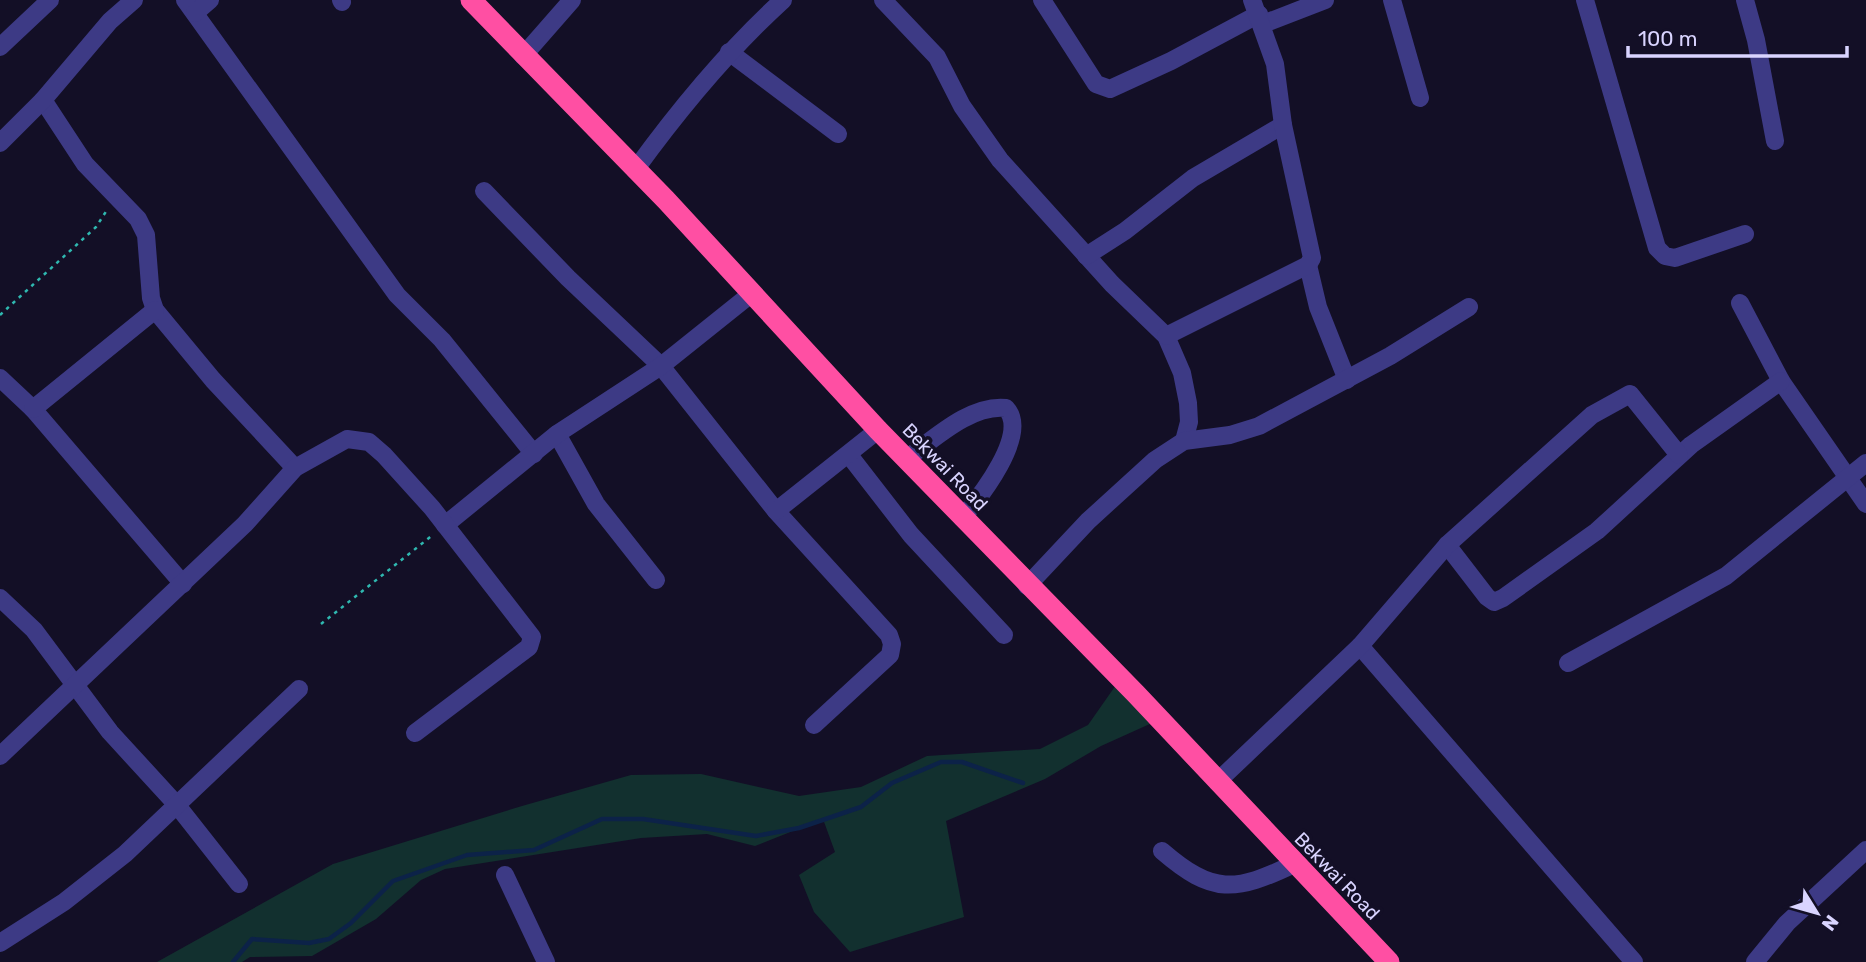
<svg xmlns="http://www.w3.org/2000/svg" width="1866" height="962" viewBox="0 0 1866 962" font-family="Rubik,sans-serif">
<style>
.green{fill:#12302f}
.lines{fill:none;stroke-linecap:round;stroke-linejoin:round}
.stream{stroke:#0c2248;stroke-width:4.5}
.path{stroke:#2fb8b0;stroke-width:2.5;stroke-dasharray:3.5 5;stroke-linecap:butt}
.minor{stroke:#3d3a85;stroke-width:18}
.highway{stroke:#ff4fa3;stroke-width:21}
.labels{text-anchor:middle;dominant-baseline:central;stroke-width:7;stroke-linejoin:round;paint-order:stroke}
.street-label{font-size:19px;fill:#d9d4ff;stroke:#130f26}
</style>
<rect width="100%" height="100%" fill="#130f26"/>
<polygon class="green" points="1116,685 1152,723 1101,746 1045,779 946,821 964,917 850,952 814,912 799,875 835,852 823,819 755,846 707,834 641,838 445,869 421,880 376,919 312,956 250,957 242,962 157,962 333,864 522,806 631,775 701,774 799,796 861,787 927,756 1040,749 1088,725"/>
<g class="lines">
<polyline class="stream" points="233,962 252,939 309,943 329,939 351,923 393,881 467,855 534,850 602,819 643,819 756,836 799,828 861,807 892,783 941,762 962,762 1023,783"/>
<g class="path">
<polyline points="0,315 96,227 107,210"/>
<polyline points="321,624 434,534"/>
</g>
<g class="minor">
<polyline points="185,0 397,295 442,340 534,454"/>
<polyline points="341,0 342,2"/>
<polyline points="883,0 937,57 962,106 1000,160 1112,284 1166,336 1182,373 1188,403 1189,422 1184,441"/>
<polyline points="1042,0 1096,84 1110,89 1171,61 1259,14"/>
<polyline points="1392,0 1420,98"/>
<polyline points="1585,0 1657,248 1665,256 1675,258 1745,234"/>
<polyline points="1745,0 1756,40 1775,141"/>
<polyline points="195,13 210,0"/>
<polyline points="1263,24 1325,0"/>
<polyline points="0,47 50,0"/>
<polyline points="729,52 838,134"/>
<polyline points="523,56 572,0"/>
<polyline points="43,100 85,164 138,219 146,235 151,298 155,310 213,380 295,468"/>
<polyline points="0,143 43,100 110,21 134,0"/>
<path d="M 635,170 C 680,108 726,52 783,0"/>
<polyline points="484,191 568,278 661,366 776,511 889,635 892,644 890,655 814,725"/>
<polyline points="1086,256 1125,231 1193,178 1283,125"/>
<polyline points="1308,265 1318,307 1347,380"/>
<polyline points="1740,303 1781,381 1866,504"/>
<polyline points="1166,336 1308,265 1312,258 1283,125 1275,64 1252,0"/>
<polyline points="0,378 33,409 183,584"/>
<polyline points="33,409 155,310"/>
<polyline points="557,434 596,504 656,580"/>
<polyline points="849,455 911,535 1004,635"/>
<path d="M 906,459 C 933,440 970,404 1006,408 C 1030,434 980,497 962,518"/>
<polyline points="776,511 878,430"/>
<polyline points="445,525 557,434 661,366 751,294"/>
<polyline points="1447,545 1487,597 1494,602 1503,598 1597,531 1691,445 1781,381"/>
<polyline points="1027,586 1088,521 1155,460 1184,441 1230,435 1259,426 1390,356 1469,307"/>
<polyline points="0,598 34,630 110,732 176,804 239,884"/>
<polyline points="1360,646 1634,962"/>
<polyline points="1568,663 1726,576 1866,463"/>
<polyline points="0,756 245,524 295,468 347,439 369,442 384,455 432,508 532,637 529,647 415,733"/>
<polyline points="1217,782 1360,646 1447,545 1592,415 1630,394 1679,455"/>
<path d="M 1162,851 C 1213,895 1235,892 1294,864"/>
<polyline points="505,875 546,962"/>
<polyline points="0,943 64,902 125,854 299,689"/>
<polyline points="1755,962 1787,923 1866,850"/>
</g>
<polyline class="highway" points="471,0 666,200 878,430 1136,694 1389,962"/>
</g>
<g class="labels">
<g class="street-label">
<text transform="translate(945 467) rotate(46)">Bekwai Road</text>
<text transform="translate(1337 876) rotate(46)">Bekwai Road</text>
</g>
</g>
<g transform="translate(1817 913) rotate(127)" stroke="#130f26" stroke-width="5" paint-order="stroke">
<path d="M0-5L12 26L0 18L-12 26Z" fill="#d9d4ff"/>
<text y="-10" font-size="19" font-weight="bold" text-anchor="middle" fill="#d9d4ff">N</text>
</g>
<path d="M1628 46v10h219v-10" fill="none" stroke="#d9d4ff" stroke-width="3.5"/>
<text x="1638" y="46" font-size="21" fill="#d9d4ff" stroke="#130f26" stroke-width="5" paint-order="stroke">100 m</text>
</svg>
